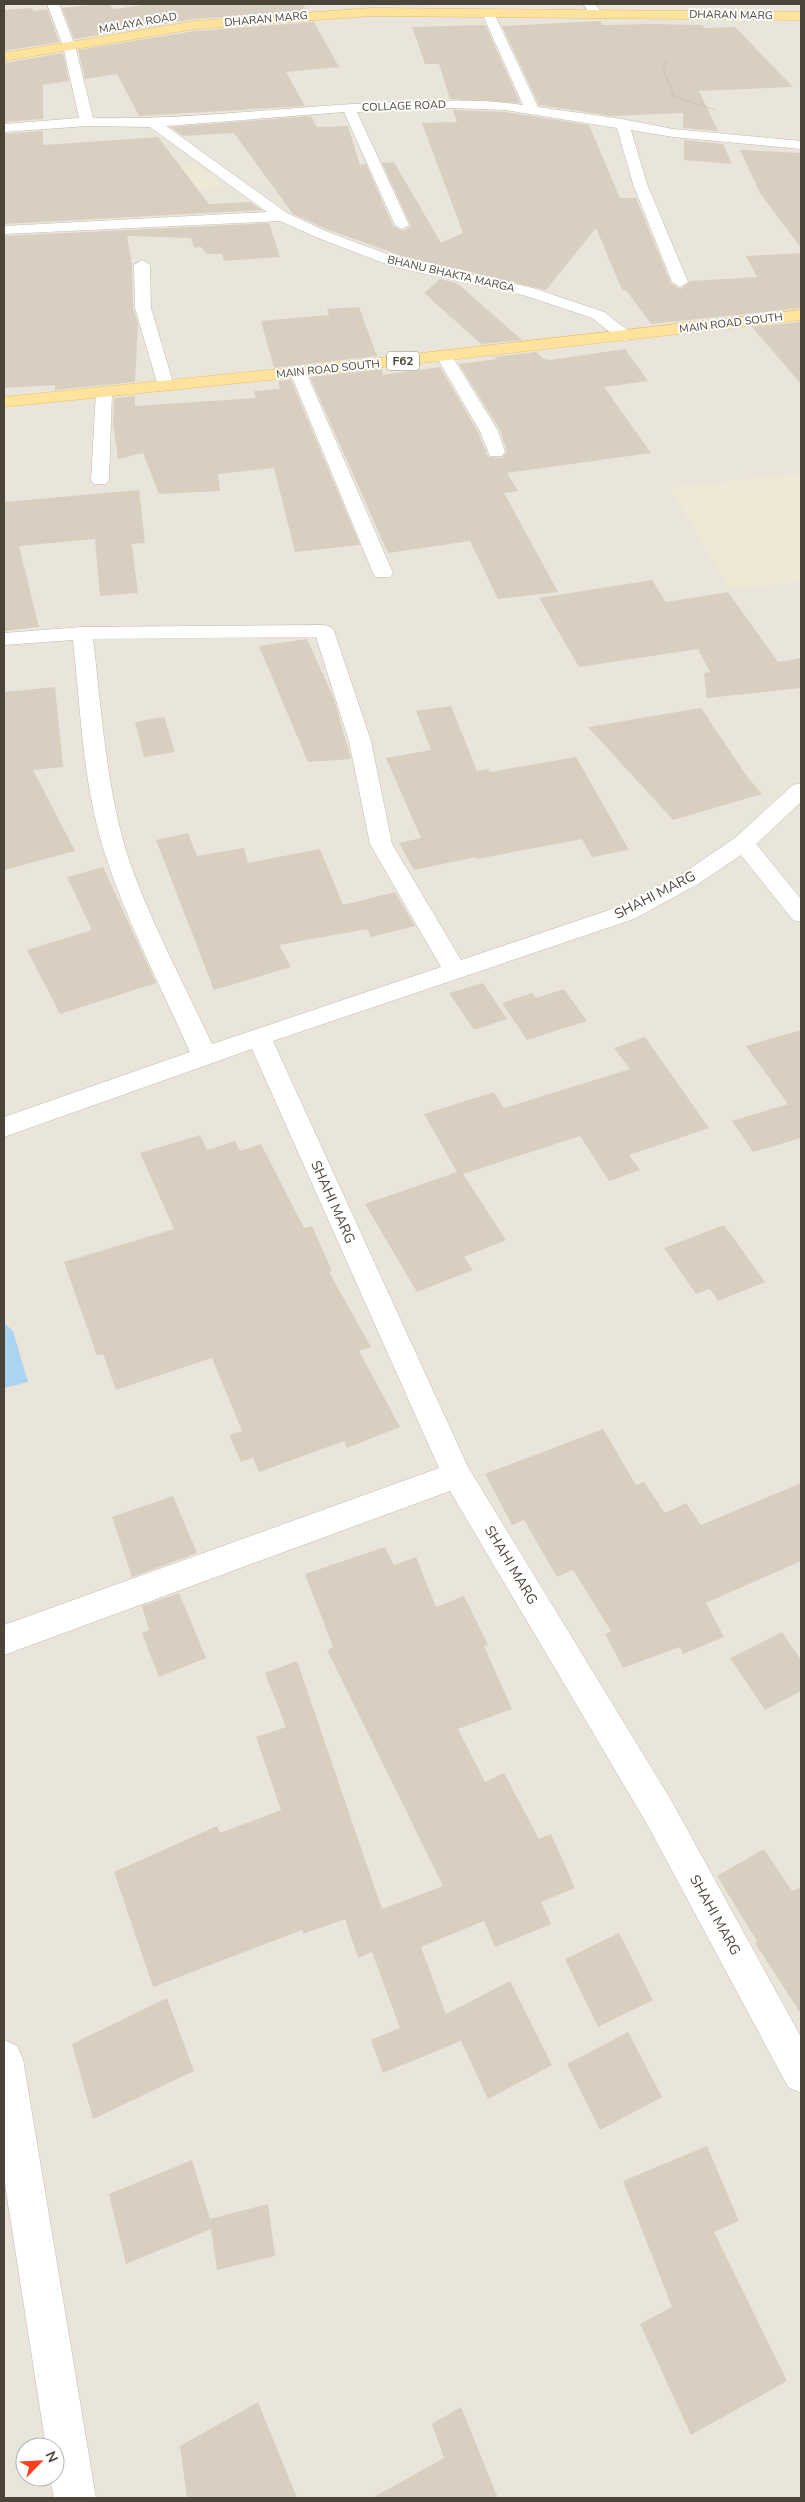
<svg xmlns="http://www.w3.org/2000/svg" width="805" height="2502" viewBox="0 0 805 2502" font-family="'Nunito Sans',sans-serif">
<style>
.residential{fill:#eae5da;fill-rule:evenodd}
.education{fill:#efe8d6}
.water{fill:#a9d4f2}
.building{fill:#d8cfc1}
.lines{fill:none;stroke-linecap:round;stroke-linejoin:round}
.minor-casing{stroke:#c2bbae;stroke-width:1}
.major-casing{stroke:#e6c16a;stroke-width:1}
.path{stroke:#c4b79f;stroke-width:1;stroke-dasharray:1 1;stroke-linecap:butt}
.minor{fill:#fff;fill-rule:evenodd}
.major{fill:#ffe39c;fill-rule:evenodd}
.labels{text-anchor:middle;dominant-baseline:central;stroke-width:4;stroke-linejoin:round;paint-order:stroke}
.far-street-label{font-size:11px;fill:#4b4439;stroke:#fff}
.shield{fill:#fff;stroke:#817c74;stroke-width:1}
.shield-label{font-size:12px;font-weight:bold;fill:#4b4439}
.street-label{font-size:14px;fill:#4b4439;stroke:#fff}
</style>
<rect width="100%" height="100%" fill="#f6f3ec"/>
<path class="residential" d="M 4,4 L 801,4 L 801,2498 L 4,2498 ZM 25,2447 L 55,2447 L 55,2477 L 25,2477 Z"/>
<g class="education">
<polygon points="195,162 225,188 87,200 121,173"/>
<polygon points="801,473 801,581 730,590 670,488"/>
</g>
<polygon class="water" points="4,1323 13,1331 28,1382 4,1388"/>
<g class="building">
<polygon points="100,4 109,4 113,9 152,4 303,4 307,11 195,19 74,39 62,8"/>
<polygon points="32,8 34,11 47,9 59,42 4,51 4,10"/>
<polygon points="601,21 602,25 654,24 703,25 704,28 735,27 793,87 699,91 718,131 683,128 683,113 612,116 539,105 502,26"/>
<polygon points="314,22 339,67 286,72 305,106 139,116 117,74 85,79 78,50 195,31"/>
<polygon points="483,25 486,26 520,103 450,99 439,64 425,64 412,27"/>
<polygon points="63,53 69,81 43,85 43,119 4,122 4,63"/>
<polygon points="453,110 505,112 589,125 620,198 636,198 671,284 681,289 690,281 757,277 746,256 801,253 801,308 651,324 626,290 622,290 596,228 546,290 405,257 329,230 293,214 234,133 183,136 171,127 311,116 317,127 348,126 360,165 366,164 393,226 403,231 411,226 382,163 394,162 441,243 463,233 422,123 457,122"/>
<polygon points="43,131 43,145 158,137 209,204 250,202 262,210 4,224 4,134"/>
<polygon points="684,140 723,144 732,164 684,160"/>
<polygon points="740,150 801,153 801,248 760,193"/>
<polygon points="269,223 280,257 224,261 222,254 207,254 201,247 194,248 191,238 127,236 132,264 133,308 138,324 135,382 55,390 55,385 4,388 4,236"/>
<polygon points="440,279 457,283 522,340 481,344 424,293"/>
<polygon points="359,307 377,356 274,368 261,321 329,315 327,309"/>
<polygon points="801,322 801,384 752,327"/>
<polygon points="625,349 648,381 604,387 651,453 507,473 518,491 504,493 558,592 498,599 470,541 388,553 310,377 382,369 383,375 440,367 478,432 488,457 502,458 507,451 500,430 459,364 497,359 494,357 536,352 544,359 550,360"/>
<polygon points="291,380 360,545 295,552 274,468 218,474 220,491 159,494 143,453 118,459 113,424 114,398 135,396 135,406 256,398 254,391 280,389 278,381"/>
<polygon points="139,490 145,543 132,544 138,593 100,596 95,539 19,546 39,627 4,631 4,502"/>
<polygon points="652,580 666,602 728,592 778,662 801,658 801,688 707,698 704,673 710,672 698,649 579,667 539,598"/>
<polygon points="307,639 334,699 351,759 308,762 259,646"/>
<polygon points="55,687 63,767 33,770 75,851 4,870 4,692"/>
<polygon points="451,706 477,771 489,769 490,772 576,757 629,850 592,857 582,839 477,859 476,857 414,870 399,843 421,838 386,758 431,750 416,711"/>
<polygon points="701,708 746,775 762,794 673,820 588,727"/>
<polygon points="164,717 175,752 144,757 135,722"/>
<polygon points="188,833 197,856 244,848 248,863 320,849 343,905 395,892 415,926 371,937 367,929 279,945 291,967 214,990 156,840"/>
<polygon points="103,867 156,983 60,1014 27,950 92,930 67,877"/>
<polygon points="483,983 507,1019 474,1030 449,993"/>
<polygon points="564,989 587,1021 527,1040 502,1003 532,993 536,998"/>
<polygon points="801,1030 801,1138 753,1152 732,1121 788,1104 746,1046"/>
<polygon points="645,1037 709,1128 629,1155 640,1170 609,1181 580,1136 463,1174 506,1240 464,1257 473,1270 417,1292 365,1204 457,1172 424,1114 494,1092 504,1108 630,1069 614,1048"/>
<polygon points="200,1135 207,1150 235,1141 240,1151 261,1144 304,1228 312,1226 332,1271 329,1272 371,1347 359,1351 400,1427 347,1448 344,1441 259,1472 253,1458 241,1462 229,1435 242,1431 212,1358 116,1390 103,1354 97,1356 64,1262 174,1229 140,1153"/>
<polygon points="724,1225 765,1282 718,1301 710,1289 696,1294 664,1248"/>
<polygon points="603,1429 636,1485 644,1482 665,1513 686,1503 701,1525 801,1483 801,1561 706,1603 724,1637 683,1654 680,1647 623,1668 605,1634 611,1631 573,1570 557,1577 524,1520 512,1525 485,1474"/>
<polygon points="173,1496 197,1553 132,1577 112,1517"/>
<polygon points="385,1547 394,1565 416,1557 436,1607 464,1596 488,1645 484,1646 512,1709 458,1729 485,1782 504,1773 539,1839 551,1834 575,1888 541,1902 551,1924 495,1947 484,1921 421,1947 446,2014 510,1981 552,2065 488,2099 461,2041 383,2073 371,2040 400,2028 372,1952 358,1958 345,1919 303,1934 302,1930 153,1987 114,1872 217,1826 220,1833 281,1810 256,1737 286,1727 265,1673 297,1661 382,1909 443,1886 327,1650 333,1647 305,1574"/>
<polygon points="179,1593 206,1658 159,1677 142,1633 149,1630 142,1606"/>
<polygon points="782,1632 801,1660 801,1691 765,1710 730,1658"/>
<polygon points="764,1849 792,1891 801,1887 801,2014 755,1943 757,1941 717,1876"/>
<polygon points="619,1933 653,2000 598,2027 565,1959"/>
<polygon points="167,1998 194,2071 93,2119 72,2044"/>
<polygon points="628,2032 662,2097 600,2130 567,2064"/>
<polygon points="707,2146 739,2221 714,2232 787,2381 691,2435 640,2324 672,2307 623,2181"/>
<polygon points="192,2160 210,2219 268,2204 275,2256 217,2270 211,2229 126,2264 109,2194"/>
<polygon points="258,2402 297,2498 187,2498 180,2446"/>
<polygon points="461,2407 498,2498 372,2498 444,2458 432,2424"/>
</g>
<g class="lines">
<g class="minor-casing">
<g id="minor">
<path d="M 47,4 L 59,4 L 75,46 L 93,118 C 193,120 292,106 391,102 C 435,101 480,98 523,105 L 482,13 L 488,9 L 494,13 L 538,107 L 622,119 L 673,129 L 801,141 L 801,149 L 673,137 L 631,130 L 647,184 L 688,282 L 680,287 L 672,282 L 633,184 L 617,128 L 505,110 L 452,108 L 357,112 L 409,225 L 402,229 L 395,225 L 344,112 L 166,126 L 287,213 L 328,232 L 403,260 L 533,288 L 604,312 L 631,333 L 633,336 L 625,341 L 619,339 L 592,318 L 523,295 L 394,267 L 318,238 L 280,221 L 4,234 L 4,226 L 267,212 L 150,127 L 87,126 L 4,132 L 4,124 L 79,118 L 63,46 Z"/>
<polygon points="583,4 595,4 602,13 600,16 592,16"/>
<polygon points="142,260 150,265 151,308 174,386 172,390 160,390 158,386 135,308 134,265"/>
<polygon points="444,351 450,353 452,356 498,431 505,452 502,456 490,456 480,431 436,356 438,353"/>
<polygon points="298,367 304,368 306,372 393,573 390,577 376,577 373,573 290,372 292,368"/>
<polygon points="104,387 110,388 112,392 109,480 106,484 94,484 91,480 96,392 98,388"/>
<path d="M 324,625 L 331,627 L 334,631 L 371,741 L 392,844 L 461,960 L 618,907 L 682,874 L 735,838 L 793,785 L 801,783 L 801,802 L 756,844 L 801,899 L 801,922 L 793,920 L 741,855 L 698,884 L 634,919 L 273,1041 L 468,1467 L 671,1800 L 801,2037 L 801,2093 L 788,2087 L 647,1824 L 450,1491 L 4,1655 L 4,1625 L 439,1468 L 252,1049 L 4,1137 L 4,1117 L 190,1052 C 162,989 129,926 107,860 C 83,790 81,713 73,640 L 4,645 L 4,633 L 82,627 ZM 316,637 L 349,741 L 370,844 L 441,967 L 212,1044 C 184,984 151,923 129,860 C 106,790 102,712 93,639 Z"/>
<polygon points="4,2040 17,2046 23,2059 96,2498 54,2498 50,2477 55,2477 55,2447 46,2447 4,2178"/>
</g>
</g>
<g class="major-casing">
<g id="major">
<polygon points="371,8 801,12 801,20 371,16 195,29 4,61 4,53 195,21"/>
<polygon points="801,310 801,320 298,377 4,407 4,397 298,367"/>
</g>
</g>
<polyline class="path" points="666,61 663,70 674,96 715,110"/>
<use href="#minor" class="minor"/>
<use href="#major" class="major"/>
</g>
<g class="labels">
<g class="far-street-label">
<text transform="translate(731 15) rotate(1)">DHARAN MARG</text>
<text transform="translate(266 19) rotate(-5)">DHARAN MARG</text>
<text transform="translate(138 23) rotate(-10)">MALAYA ROAD</text>
<text transform="translate(404 106) rotate(-2)">COLLAGE ROAD</text>
<text transform="translate(451 274) rotate(13)">BHANU BHAKTA MARGA</text>
<text transform="translate(731 323) rotate(-7)">MAIN ROAD SOUTH</text>
<text transform="translate(328 369) rotate(-6)">MAIN ROAD SOUTH</text>
</g>
<rect class="shield" x="387" y="351.5" width="32" height="19" rx="4"/>
<g class="shield-label">
<text x="403" y="361">F62</text>
</g>
<g class="street-label">
<text transform="translate(655 895) rotate(-27)">SHAHI MARG</text>
<text transform="translate(333 1202) rotate(66)">SHAHI MARG</text>
<text transform="translate(511 1565) rotate(59)">SHAHI MARG</text>
<text transform="translate(715 1915) rotate(61)">SHAHI MARG</text>
</g>
</g>
<rect width="805" height="2502" fill="none" stroke="#4b4439" stroke-width="10"/>
<g transform="translate(40 2462) rotate(66)"><circle r="24" fill="#ffffff" stroke="#b7b4b0"/>
<path d="M0-4L9 19L0 12L-9 19Z" fill="#fc3f1d"/>
<text y="-8" font-size="14" font-weight="bold" text-anchor="middle" fill="#4b4439">N</text>
</g>
</svg>
